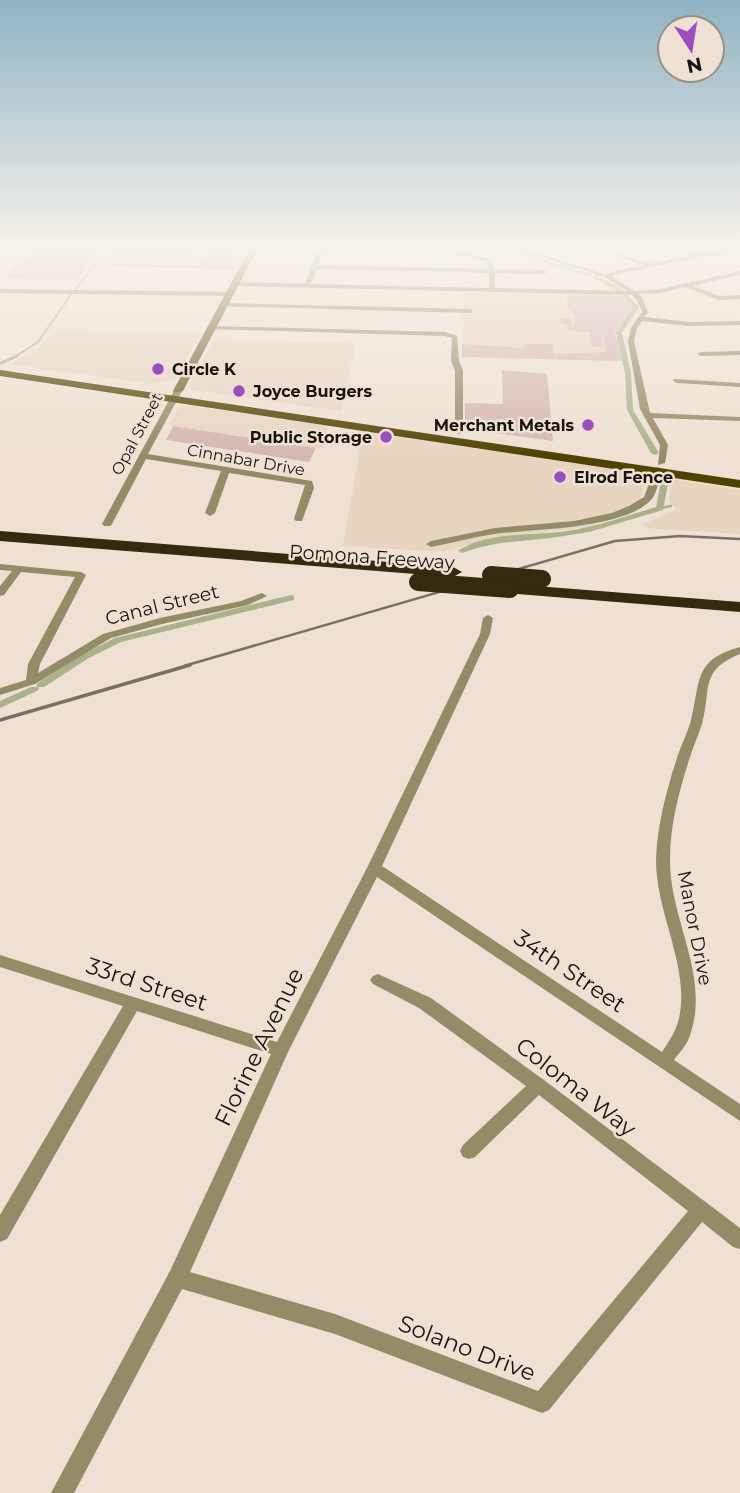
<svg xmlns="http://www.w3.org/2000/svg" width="740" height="1493" viewBox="0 0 740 1493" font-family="Montserrat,sans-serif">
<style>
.built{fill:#e7d5c0}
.green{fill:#d5b6b3}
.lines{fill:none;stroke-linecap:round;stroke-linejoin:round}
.stream-far1{stroke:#a9b28b;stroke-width:2}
.stream{stroke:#a9b28b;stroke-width:2.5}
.canal{fill:#a9b28b;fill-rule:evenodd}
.street{fill:#948b67;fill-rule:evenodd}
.secondary{fill:#6f6027;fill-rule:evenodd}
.primary{fill:#514202;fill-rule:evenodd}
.highway{fill:#322b0e;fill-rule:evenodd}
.rail-far1{stroke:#787067;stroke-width:2.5}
.rail{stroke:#787067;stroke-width:3.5}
.highway-bridge{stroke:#322b0e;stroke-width:18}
.poi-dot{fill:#9b4ebf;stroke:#eee1d3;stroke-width:2.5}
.labels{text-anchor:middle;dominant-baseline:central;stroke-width:5;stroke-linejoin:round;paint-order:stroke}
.far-poi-label{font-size:16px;font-weight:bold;fill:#18140f;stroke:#eee1d3;text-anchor:start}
.far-street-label{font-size:16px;fill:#18140f;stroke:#eee1d3}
.street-label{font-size:19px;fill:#18140f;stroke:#eee1d3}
.near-street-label{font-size:23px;fill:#18140f;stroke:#eee1d3}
</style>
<rect width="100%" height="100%" fill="#eee1d3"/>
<g class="built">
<polygon points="0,248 245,248 234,267 115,264 97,258 79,280 0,279 15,265 0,264"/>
<polygon points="464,292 624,296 633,307 615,333 623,361 462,357 463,313 470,313 470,310 463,309"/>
<polygon points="57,329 165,332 200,333 175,380 152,384 8,364 35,352"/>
<polygon points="214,339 356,343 341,411 193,390 188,387"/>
<polygon points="190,406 328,426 323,449 169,425 178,408"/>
<polygon points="363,432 640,472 647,475 637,512 587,527 507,537 470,544 444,552 343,546"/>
<polygon points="671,479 740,490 740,534 644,528 643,524 676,510 669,499"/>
</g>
<g class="green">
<polygon points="0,248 46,248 42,250 49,248 100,248 76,279 8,278 7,276 31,253 0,253"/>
<polygon points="116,248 202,248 193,261 184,263 111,261 109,257"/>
<polygon points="242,248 229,266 198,265 207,249"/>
<polygon points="575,294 624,296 633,307 615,333 623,361 462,357 462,344 524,348 524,344 553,344 554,354 606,352 601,332 603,347 593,347 590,332 568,331 567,324 561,324 560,319 572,319 572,325 575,325 575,316 568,309 567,296"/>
<polygon points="502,370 547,374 553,441 473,430 465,427 465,403 503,404"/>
<polygon points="173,426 180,427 316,448 309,462 166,440"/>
</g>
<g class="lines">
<g class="stream-far1">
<polyline points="101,258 115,265 235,268"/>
<polyline points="76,289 108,248"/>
<polyline points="13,358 38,342 73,292"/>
</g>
<g class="stream">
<polyline points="1,363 17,356"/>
<polyline points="660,508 671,506"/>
</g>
<g class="canal">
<polygon points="498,248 505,248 594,275 589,276"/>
<polygon points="595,275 622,289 623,290 618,291 593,278"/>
<polygon points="626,294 639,307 622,333 631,373 633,410 659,453 655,455 651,453 627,410 625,373 616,333 633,307 623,296"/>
<path d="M 662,476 L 669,478 L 663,510 L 589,532 L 551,538 L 500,543 L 477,548 L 462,553 L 458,551 C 486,531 535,536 568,531 C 598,526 627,516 656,507 Z"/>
<polygon points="291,595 294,596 294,600 121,642 89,658 44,687 38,687 39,689 37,691 0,708 0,701 31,687 37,687 36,685 38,683 83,654 115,638"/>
</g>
<g class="street">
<path d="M 321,248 C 374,246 439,243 490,259 L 495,269 L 544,270 L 547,272 L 544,274 L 495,273 L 495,288 L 628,291 L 608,279 L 587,271 L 510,248 L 518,248 L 605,274 L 643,265 L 593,248 L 601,248 L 650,264 L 692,255 L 675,248 L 683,248 L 699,253 L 740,248 L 740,252 L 699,257 L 611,276 L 635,291 L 660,289 L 740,271 L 740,275 L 692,286 L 720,296 L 740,295 L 740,299 L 719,300 L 685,287 L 660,293 L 639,294 L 643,299 L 648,312 L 645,317 L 690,322 L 740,321 L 740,325 L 690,326 L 642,321 L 637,328 L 634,341 L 650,413 L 740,417 L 740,421 L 653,418 L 668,445 L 665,463 L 658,465 L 660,445 L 640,409 L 628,341 L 631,328 L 642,312 L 637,300 L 632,295 L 234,286 L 231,284 L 234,282 L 305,284 C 310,271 312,258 321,248 ZM 381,251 C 416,251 452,250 486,261 L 489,269 L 318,265 L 323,252 ZM 317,269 L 489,273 L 489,288 L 311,284 Z"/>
<polygon points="0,289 229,292 232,294 229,296 0,293"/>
<polygon points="223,303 470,309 473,311 470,313 221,306 220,305"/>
<polygon points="211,326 445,332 457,336 459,360 463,371 463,432 459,434 455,432 455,371 451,360 452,338 445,336 209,329 208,328"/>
<polygon points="740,351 740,355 701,356 697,354 701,352"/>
<polygon points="674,379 740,383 740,387 677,383 673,381"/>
<polygon points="175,389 182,391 148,454 312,481 314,488 302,521 296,521 294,519 305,485 229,473 215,513 210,516 205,513 221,471 146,459 112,524 110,526 104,526 102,524"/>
<path d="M 658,467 L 662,470 C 659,479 657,494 651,500 C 624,529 533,529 494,534 C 473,537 452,543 431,547 L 426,544 L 431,541 L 495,528 L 574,521 L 612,513 L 629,506 L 644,497 L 654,470 Z"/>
<polygon points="0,564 81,572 86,575 40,664 38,673 103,634 160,618 241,601 262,593 267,596 248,605 162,624 111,638 35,684 0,695 0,688 26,680 28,664 75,577 21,572 4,595 0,596 0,586 12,571 0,570"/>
<path d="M 488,615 L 493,618 L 490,634 L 382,866 L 662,1052 C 670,1040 678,1028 680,1013 C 688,964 656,912 656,860 C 657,825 667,788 678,755 C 682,743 688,732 691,720 C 701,681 693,660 740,647 L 740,654 C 699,671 712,688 702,724 C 699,734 694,744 691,754 C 680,787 670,824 670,859 C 669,920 712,977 689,1038 C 686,1046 679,1053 674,1060 L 740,1104 L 740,1121 L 377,877 L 288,1052 L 190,1272 L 335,1314 L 538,1391 L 688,1211 L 539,1095 L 475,1157 L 469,1159 L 463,1157 L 460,1151 L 463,1145 L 526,1086 L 419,1008 L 373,984 L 370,980 L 373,976 L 378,974 L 431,998 L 544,1080 L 740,1228 L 740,1249 L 733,1247 L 702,1222 L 549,1410 L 542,1413 L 335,1334 L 182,1289 L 74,1493 L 51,1493 L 170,1271 L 271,1054 L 137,1011 L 7,1239 L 0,1242 L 0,1215 L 123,1006 L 0,967 L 0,955 L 277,1042 L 367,868 L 480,634 L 483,618 Z"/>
</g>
<polygon class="secondary" points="250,248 258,248 183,391 174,393 173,391"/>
<polygon class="primary" points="0,370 740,480 740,488 0,376"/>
<g class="highway">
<polygon points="0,531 453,567 462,572 453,577 0,541"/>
<polygon points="510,584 740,602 740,612 504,593 501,589 504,585"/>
</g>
<polyline class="rail-far1" points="184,666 615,541 680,536 740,539"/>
<polyline class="rail" points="0,720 190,665"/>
<g class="highway-bridge">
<polyline points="491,575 542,579"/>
<polyline points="418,582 510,589"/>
</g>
</g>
<linearGradient id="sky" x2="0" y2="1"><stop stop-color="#8fb3c3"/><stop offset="0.54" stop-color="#f7f2eb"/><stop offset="1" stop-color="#f7f2eb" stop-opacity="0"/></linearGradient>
<rect width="740" height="457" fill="url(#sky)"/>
<g class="poi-dot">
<circle cx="158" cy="369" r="7"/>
<circle cx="239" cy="391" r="7"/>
<circle cx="588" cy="425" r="7"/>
<circle cx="386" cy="437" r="7"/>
<circle cx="560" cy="477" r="7"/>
</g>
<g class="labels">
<g class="far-poi-label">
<text x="172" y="369">Circle K</text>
<text x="253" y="391">Joyce Burgers</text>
<text x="574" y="425" text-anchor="end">Merchant Metals</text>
<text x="372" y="437" text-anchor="end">Public Storage</text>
<text x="574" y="477">Elrod Fence</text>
</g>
<g class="far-street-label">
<text transform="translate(137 434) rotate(-62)">Opal Street</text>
<text transform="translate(246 460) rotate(10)">Cinnabar Drive</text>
</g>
<g class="street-label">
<text transform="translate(372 557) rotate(4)">Pomona Freeway</text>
<text transform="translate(162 605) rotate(-14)">Canal Street</text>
<text transform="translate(695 928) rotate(79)">Manor Drive</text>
</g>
<g class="near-street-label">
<text transform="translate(570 971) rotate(34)">34th Street</text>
<text transform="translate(147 984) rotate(18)">33rd Street</text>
<text transform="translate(259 1047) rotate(-64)">Florine Avenue</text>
<text transform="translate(576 1087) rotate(38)">Coloma Way</text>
<text transform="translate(467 1348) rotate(21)">Solano Drive</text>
</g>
</g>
<g transform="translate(691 49) rotate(168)"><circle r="33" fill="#eee1d3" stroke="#988f85" stroke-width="2"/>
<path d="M0-5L12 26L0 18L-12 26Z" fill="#9b4ebf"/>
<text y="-10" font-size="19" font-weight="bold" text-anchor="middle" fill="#18140f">N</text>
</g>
</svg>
